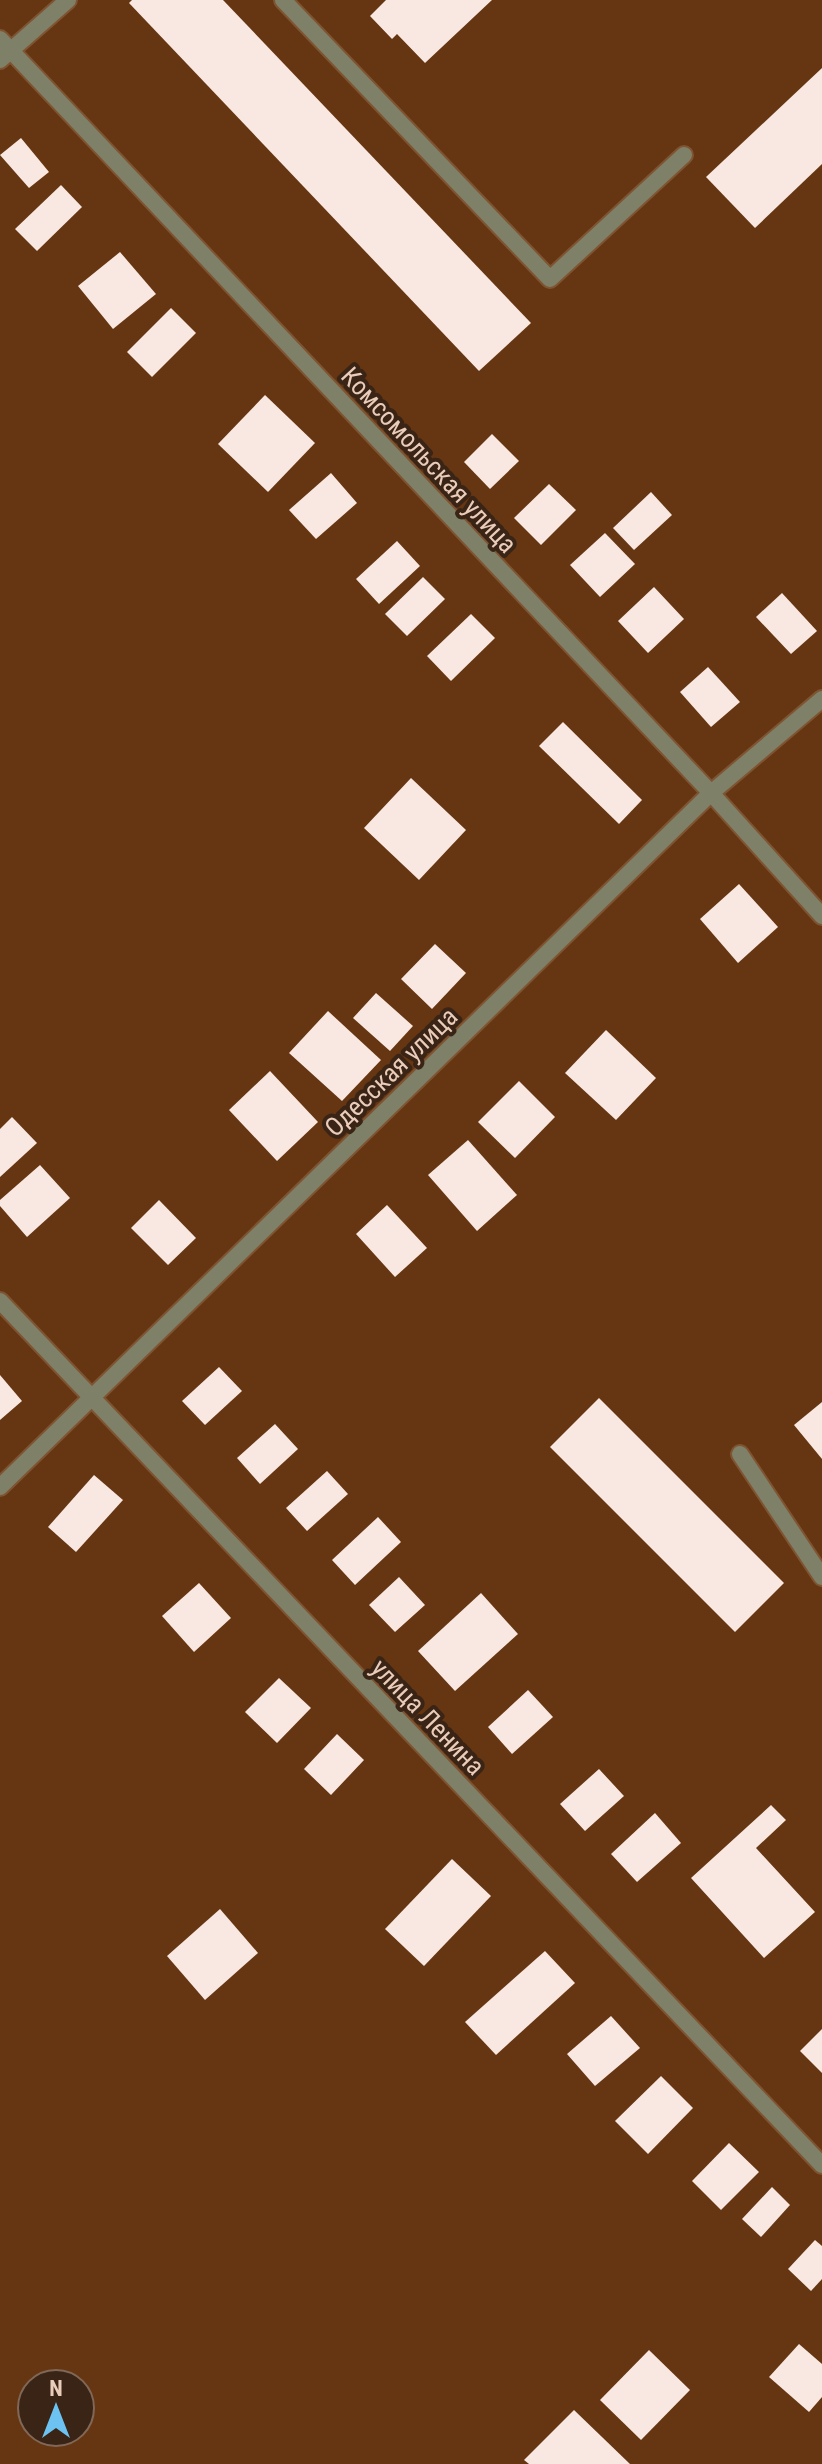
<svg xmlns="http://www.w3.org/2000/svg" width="822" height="2464" viewBox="0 0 822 2464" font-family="'Roboto Condensed',sans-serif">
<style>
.building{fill:#f9e7e2}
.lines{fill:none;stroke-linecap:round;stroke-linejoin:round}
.service-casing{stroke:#7f5433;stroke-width:20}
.minor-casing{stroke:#7f5433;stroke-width:20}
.tertiary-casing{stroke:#7f5433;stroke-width:20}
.service{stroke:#7e8168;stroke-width:16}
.minor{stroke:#7e8168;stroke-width:16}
.tertiary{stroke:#7e8168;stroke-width:16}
.labels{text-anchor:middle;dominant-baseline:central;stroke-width:8;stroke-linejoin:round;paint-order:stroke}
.street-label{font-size:26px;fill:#e9ccb9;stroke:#3a2416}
</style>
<rect width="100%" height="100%" fill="#653611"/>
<g class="building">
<polygon points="132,0 223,0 531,323 479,371 129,3"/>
<polygon points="386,0 492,0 425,63 397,34 392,39 370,16"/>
<polygon points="822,68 822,164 755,228 706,177"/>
<polygon points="21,138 49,172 29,188 0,155"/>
<polygon points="61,185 82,207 37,251 15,229"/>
<polygon points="120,252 156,294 113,329 78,286"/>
<polygon points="171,308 196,333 152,377 127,352"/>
<polygon points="265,395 315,443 268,492 218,444"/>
<polygon points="492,434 519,461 490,489 464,462"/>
<polygon points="331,473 357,503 316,539 289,510"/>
<polygon points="549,484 576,510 541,545 514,518"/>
<polygon points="651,492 672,515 634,550 613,528"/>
<polygon points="605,533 635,564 600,597 570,565"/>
<polygon points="397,541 420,566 379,604 356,579"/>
<polygon points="423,577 445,599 407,636 385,614"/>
<polygon points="654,587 684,619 648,653 618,621"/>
<polygon points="782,593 817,631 791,654 756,617"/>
<polygon points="471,614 495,638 451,681 427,656"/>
<polygon points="708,667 740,702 711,727 680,692"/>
<polygon points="563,722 642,800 619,824 539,746"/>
<polygon points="411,778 466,830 419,880 364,828"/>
<polygon points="739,884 778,927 738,963 700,919"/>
<polygon points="435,944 466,973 432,1009 401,979"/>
<polygon points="376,993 413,1026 390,1051 353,1018"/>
<polygon points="328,1011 381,1060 342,1101 289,1053"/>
<polygon points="606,1030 656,1078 616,1120 565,1073"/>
<polygon points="270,1071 318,1122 277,1161 229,1110"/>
<polygon points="519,1081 555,1117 515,1158 478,1122"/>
<polygon points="12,1117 37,1143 0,1177 0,1129"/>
<polygon points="468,1140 517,1195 477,1231 428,1175"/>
<polygon points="40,1165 70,1198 27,1237 0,1206 0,1200"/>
<polygon points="159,1200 196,1238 168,1265 131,1228"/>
<polygon points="387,1205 427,1248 395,1277 356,1234"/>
<polygon points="219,1367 242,1391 205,1425 182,1401"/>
<polygon points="0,1375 22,1401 0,1420"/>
<polygon points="599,1398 784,1583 735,1632 550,1447"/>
<polygon points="822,1402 822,1459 794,1425"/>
<polygon points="275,1424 298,1449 260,1484 237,1458"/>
<polygon points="327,1471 348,1494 307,1531 286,1508"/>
<polygon points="94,1475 123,1500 76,1552 48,1527"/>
<polygon points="378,1517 401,1542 355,1585 332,1560"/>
<polygon points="399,1577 425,1605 395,1632 369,1605"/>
<polygon points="199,1583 231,1618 194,1652 162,1616"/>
<polygon points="481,1593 518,1634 455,1691 418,1651"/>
<polygon points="279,1678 311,1708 277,1743 245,1712"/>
<polygon points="528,1690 553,1717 512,1754 488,1727"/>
<polygon points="337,1734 364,1760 331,1795 304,1769"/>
<polygon points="599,1769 624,1796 585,1831 560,1804"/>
<polygon points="771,1805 786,1820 756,1848 815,1912 764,1958 691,1878"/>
<polygon points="655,1813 681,1843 637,1882 611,1854"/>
<polygon points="452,1859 491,1896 424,1966 385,1929"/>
<polygon points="220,1909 258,1953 205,2000 167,1956"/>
<polygon points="545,1951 575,1983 496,2055 465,2022"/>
<polygon points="611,2016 640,2048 595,2086 567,2054"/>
<polygon points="822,2029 822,2073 800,2051"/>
<polygon points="661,2076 693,2108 648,2154 615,2121"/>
<polygon points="729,2143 759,2172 721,2210 692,2181"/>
<polygon points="772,2187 790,2205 761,2237 742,2219"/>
<polygon points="815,2240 822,2246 822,2279 811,2291 788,2269"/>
<polygon points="799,2344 822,2364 822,2397 809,2412 769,2377"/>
<polygon points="649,2350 690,2390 641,2440 600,2400"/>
<polygon points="574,2410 630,2464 529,2464 524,2460"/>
</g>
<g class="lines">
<g class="service-casing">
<g id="service">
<polyline points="283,0 550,279 684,155"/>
<polyline points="740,1454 822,1577"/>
</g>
</g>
<g class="minor-casing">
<g id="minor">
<polyline points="0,39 711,793 822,916"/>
<polyline points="0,1487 711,793 822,699"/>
</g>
</g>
<g class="tertiary-casing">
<g id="tertiary">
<polyline points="0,60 68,0"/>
<polyline points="0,1301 822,2165"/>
</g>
</g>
<use href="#service" class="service"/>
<use href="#minor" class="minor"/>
<use href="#tertiary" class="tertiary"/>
</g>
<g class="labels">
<g class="street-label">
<text transform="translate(429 460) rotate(47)">Комсомольская улица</text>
<text transform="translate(391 1072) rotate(-44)">Одесская улица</text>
<text transform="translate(428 1717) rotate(46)">улица Ленина</text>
</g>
</g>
<g transform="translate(56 2408)"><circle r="38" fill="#3a2416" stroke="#806757" stroke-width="2"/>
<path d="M0-6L14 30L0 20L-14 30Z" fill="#6cc3f2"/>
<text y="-12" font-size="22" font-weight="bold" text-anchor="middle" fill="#e9ccb9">N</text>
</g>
</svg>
